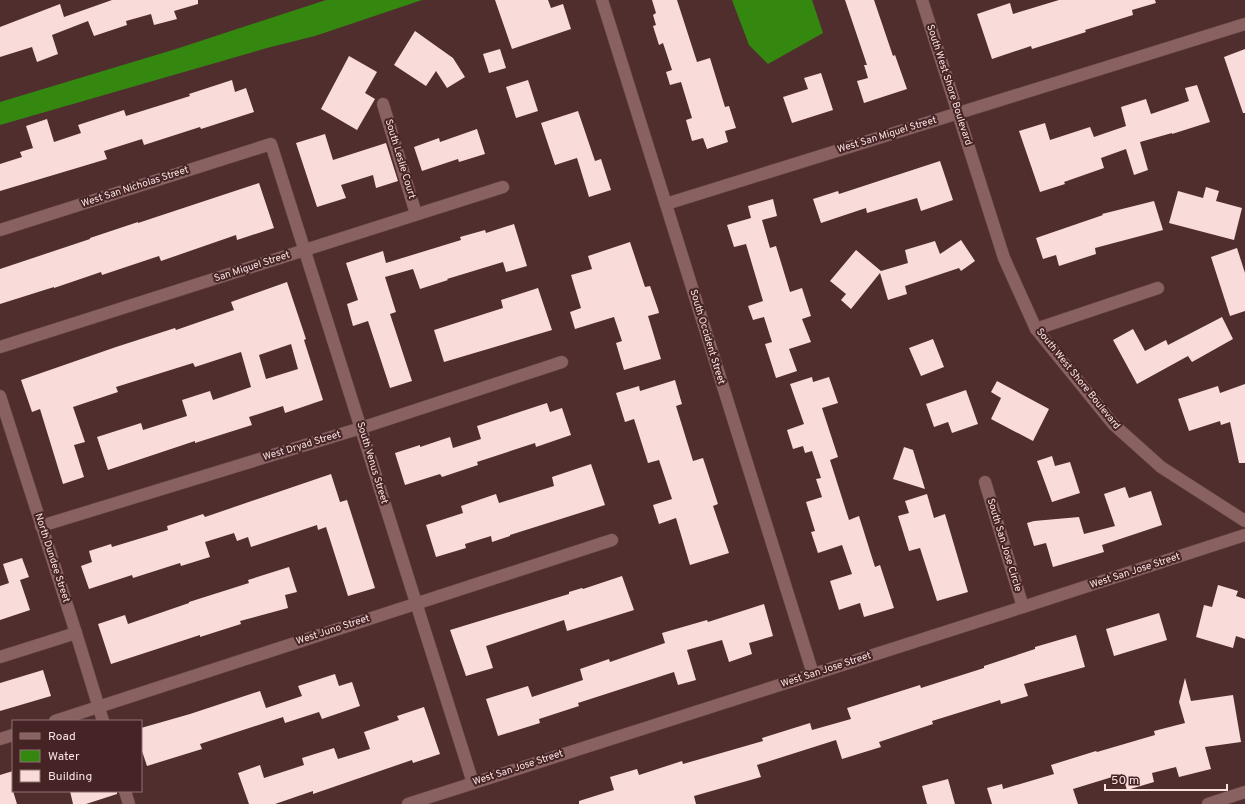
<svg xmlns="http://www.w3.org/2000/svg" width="1245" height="804" viewBox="0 0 1245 804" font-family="Overpass,sans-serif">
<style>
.water{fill:#348810}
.building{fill:#f9dbda;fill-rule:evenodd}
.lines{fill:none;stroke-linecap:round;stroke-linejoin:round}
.street-casing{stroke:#684a4b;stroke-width:13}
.secondary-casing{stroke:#684a4b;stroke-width:13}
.street{stroke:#886160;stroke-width:12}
.secondary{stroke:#886160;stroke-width:12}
.labels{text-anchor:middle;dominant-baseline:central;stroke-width:4;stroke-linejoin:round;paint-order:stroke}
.street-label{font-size:10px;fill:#fae2e2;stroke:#462425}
</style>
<rect width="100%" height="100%" fill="#512e2e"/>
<g class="water">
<polygon points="326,0 422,0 315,36 267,48 0,125 0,102 176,49"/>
<polygon points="732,0 812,0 823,33 768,64 749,45"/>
</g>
<g class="building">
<polygon points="112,0 198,0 198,4 174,11 177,19 154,25 151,14 126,21 127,25 94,36 88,21 52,35 58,54 37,62 32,47 0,57 0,27 60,4 64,17"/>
<polygon points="495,0 548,0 551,8 563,4 571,29 512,49"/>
<polygon points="652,0 677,0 697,62 710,58 725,107 729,106 736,128 725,131 728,142 707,149 703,138 692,141 686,120 692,118 681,82 670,85 666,72 672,70 663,43 659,45 653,26 656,25 653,15 656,13"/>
<polygon points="845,0 874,0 893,56 895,55 907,89 864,103 857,81 868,78 864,65 867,65"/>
<polygon points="1059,0 1155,0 1156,3 1132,10 1133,15 1085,30 1086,32 1032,49 1031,46 992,59 977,14 1010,3 1013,14"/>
<polygon points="415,31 453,58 465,77 447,88 436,71 426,86 394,65"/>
<polygon points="500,49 506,68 489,73 483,54"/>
<polygon points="1245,49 1245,113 1243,113 1224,57"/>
<polygon points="349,56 377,72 365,93 375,99 357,130 321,109"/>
<polygon points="821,73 833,110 792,123 783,97 808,89 804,78"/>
<polygon points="232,80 235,92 246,88 254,112 201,129 200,127 144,145 142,139 104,151 107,159 0,191 0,164 22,157 20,152 33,148 26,126 47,119 54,142 81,133 78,125 124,110 126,116 190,96 189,94"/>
<polygon points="528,80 538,111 516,118 506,87"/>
<polygon points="1197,85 1210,122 1172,134 1172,133 1140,142 1148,170 1134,175 1126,149 1101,158 1104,168 1064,182 1065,184 1040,192 1019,131 1045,123 1050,140 1090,127 1094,137 1126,126 1121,107 1146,99 1151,114 1189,101 1185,88"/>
<polygon points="578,111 595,161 601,159 611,190 589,197 577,158 555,165 541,123"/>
<polygon points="477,129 485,154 459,162 458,159 422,171 414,147 439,138 440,142"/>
<polygon points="325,134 333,160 386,143 398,181 376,188 373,175 341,185 346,198 317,207 296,143"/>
<polygon points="940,161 953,200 921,211 917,198 867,213 866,208 821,223 813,199 838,191 839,194"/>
<polygon points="259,183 274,228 237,240 236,235 161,261 159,256 102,275 101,272 54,288 54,287 0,304 0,269 90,239 90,238 138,222 138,223"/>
<polygon points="1206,187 1219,191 1216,201 1242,208 1234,240 1169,223 1178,191 1203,198"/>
<polygon points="773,199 777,216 762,220 770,248 776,246 790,292 802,288 811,316 802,319 811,342 789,349 797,371 776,378 765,344 772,342 764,317 753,320 748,306 763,301 746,244 734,247 727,225 751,218 748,206"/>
<polygon points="1154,201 1163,230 1095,248 1096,254 1059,266 1056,255 1043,259 1036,238 1103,215 1102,214"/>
<polygon points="514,224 527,266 506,272 503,262 447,279 448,280 420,289 413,269 385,277 396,312 390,314 412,381 390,388 368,321 353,326 347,304 358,300 346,263 383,251 386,263 461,240 460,237 485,230 486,233"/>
<polygon points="961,240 975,261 961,271 959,268 905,286 907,294 888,300 880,273 851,309 841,300 846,294 830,281 856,250 881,271 908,263 905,250 935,241 940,254"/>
<polygon points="630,242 645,287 650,286 658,309 659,313 648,316 661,359 624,370 616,343 622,341 614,317 575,329 570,312 581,308 571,275 592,269 588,256"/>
<polygon points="1237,248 1245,273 1245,311 1230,316 1211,257"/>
<path d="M 287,282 L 306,339 L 304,340 L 323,400 L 285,413 L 283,406 L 249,417 L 252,425 L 195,443 L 195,441 L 108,470 L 97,437 L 141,423 L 143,430 L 187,416 L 182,400 L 210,391 L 213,400 L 251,387 L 241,352 L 195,367 L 193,363 L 116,387 L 118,392 L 73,407 L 85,442 L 74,445 L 84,477 L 63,484 L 40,409 L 32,412 L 21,380 L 116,347 L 175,328 L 176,330 L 234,310 L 231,302 ZM 291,344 L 298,369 L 266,379 L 259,355 Z"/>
<polygon points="538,288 552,330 444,362 434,330 503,308 501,300"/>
<polygon points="1222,317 1233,339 1192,362 1188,356 1137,384 1113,340 1133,329 1145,351 1166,340 1168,345"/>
<polygon points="933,339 944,367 921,376 909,348"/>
<polygon points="812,377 813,382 829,377 838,403 822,408 838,457 830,460 849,520 859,516 875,567 880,565 894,608 864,617 860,603 839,610 830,581 852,574 842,545 818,553 811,532 815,531 806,502 822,497 816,479 821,478 812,451 805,453 803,446 793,449 787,430 804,424 790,384"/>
<polygon points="675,380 682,404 676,406 693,461 703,458 718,504 713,506 729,553 690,565 676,518 659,524 653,505 672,499 659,460 648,463 634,419 625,422 616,393 639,386 640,391"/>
<polygon points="997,381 1049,409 1033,441 991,419 1001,398 991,392"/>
<polygon points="1245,384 1245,463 1239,463 1230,422 1221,425 1220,421 1189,431 1178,399 1218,386 1220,393"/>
<polygon points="966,390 978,424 952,433 948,422 934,427 926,404"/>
<polygon points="547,403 550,412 562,408 571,435 536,447 535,443 477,462 478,465 442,477 440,474 405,485 395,453 420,445 420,447 450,437 453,448 481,439 477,426"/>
<polygon points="904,447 913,450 925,489 893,479"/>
<polygon points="1052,456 1055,466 1070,462 1080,493 1052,502 1037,461"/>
<polygon points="591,464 605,505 510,535 510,536 492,542 491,536 465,544 466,548 436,557 426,525 463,513 461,506 496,494 499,503 554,486 552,477"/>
<polygon points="331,474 340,502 347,500 375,588 348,596 326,527 318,530 317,525 251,547 248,537 237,541 234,533 205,542 210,557 181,566 180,563 133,578 132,575 89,589 81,566 92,562 89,551 111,544 112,547 168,530 167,526 203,514 205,517"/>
<polygon points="1125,487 1129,498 1151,491 1162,525 1102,545 1104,552 1053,567 1046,543 1034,546 1027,523 1034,521 1079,517 1084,534 1115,526 1104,494"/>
<polygon points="927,494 934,518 945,514 968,592 937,601 920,548 909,551 898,516 909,513 905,501"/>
<polygon points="22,558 29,577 20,580 30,610 0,620 0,586 9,583 3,564"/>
<polygon points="289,567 297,592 285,595 288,608 240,621 241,624 200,637 200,635 111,664 98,624 125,615 128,624 189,603 189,602 249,583 248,580"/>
<polygon points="622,576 634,610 567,631 564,620 486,646 493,668 466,676 450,630 569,594 569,592 582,588 583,589"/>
<polygon points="1218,585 1238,591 1236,596 1245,599 1245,639 1236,636 1233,648 1196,637 1204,605 1212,607"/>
<polygon points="764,604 773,636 749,643 752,654 729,662 722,640 687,650 696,680 678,685 674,672 578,703 579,706 539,719 540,723 498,736 486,699 528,686 532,697 583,680 580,669 609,659 610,662 665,643 662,633 707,620 708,622"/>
<polygon points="1159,613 1167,640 1114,656 1106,629"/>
<polygon points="1076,635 1085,667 1024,684 1028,696 1001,704 1000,700 932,721 933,724 879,742 881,747 842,759 836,740 757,765 761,777 694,796 696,804 579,804 579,801 614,790 610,777 637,769 639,775 682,761 683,764 763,741 762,738 810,723 812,730 851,719 847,708 920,685 921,688 984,668 984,666 1035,649 1035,647"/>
<polygon points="43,670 51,696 0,711 0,683"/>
<polygon points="335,674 339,686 352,682 360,706 322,719 319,712 285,723 283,717 200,744 202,749 147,766 141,748 141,728 190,714 260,691 266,708 302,696 298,686"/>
<polygon points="1185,678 1191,701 1233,695 1241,742 1205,747 1211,769 1179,777 1176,767 1152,773 1154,782 1127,790 1122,774 1073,789 1078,804 992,804 987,788 1002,784 1003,789 1054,774 1051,765 1096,751 1097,752 1155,735 1154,731 1185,723 1179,702"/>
<polygon points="424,707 440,754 413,763 412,760 313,794 313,791 275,804 249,804 238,773 260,765 264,778 304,765 302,758 334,748 338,759 370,749 364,732 399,720 397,716"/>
<polygon points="13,771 13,791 17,804 0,804 0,775"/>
<polygon points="948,779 955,804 927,804 922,786"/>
<polygon points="70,791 117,791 117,794 86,804 73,804"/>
</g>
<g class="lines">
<g class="street-casing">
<g id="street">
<polyline points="602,0 813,674"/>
<polyline points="383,104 416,214"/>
<polyline points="666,204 1245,24"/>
<polyline points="0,230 271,144 473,783"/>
<polyline points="1036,329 1158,288"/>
<polyline points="0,347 503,187"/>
<polyline points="0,396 76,633 103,721"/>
<polyline points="985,482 1023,607"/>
<polyline points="41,526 361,428 562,362"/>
<polyline points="0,657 76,633"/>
<polyline points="55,721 612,540"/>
<polyline points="0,739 13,735"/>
<polyline points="125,791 129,804"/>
<polyline points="408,804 1023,607 1245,535"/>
<polyline points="1208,804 1245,792"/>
</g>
</g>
<g class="secondary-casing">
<polyline id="secondary" points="922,0 1004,258 1036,329 1113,424 1161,467 1245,521"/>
</g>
<use href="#street" class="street"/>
<use href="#secondary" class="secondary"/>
</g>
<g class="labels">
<g class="street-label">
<text transform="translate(949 85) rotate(72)">South West Shore Boulevard</text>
<text transform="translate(887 135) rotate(-17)">West San Miguel Street</text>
<text transform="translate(400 159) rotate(73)">South Leslie Court</text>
<text transform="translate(135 187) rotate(-18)">West San Nicholas Street</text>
<text transform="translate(252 267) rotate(-18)">San Miguel Street</text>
<text transform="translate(707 337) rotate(73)">South Occident Street</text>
<text transform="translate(1078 379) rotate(51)">South West Shore Boulevard</text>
<text transform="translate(302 446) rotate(-17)">West Dryad Street</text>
<text transform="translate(372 463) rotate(73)">South Venus Street</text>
<text transform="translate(1004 545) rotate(73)">South San Jose Circle</text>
<text transform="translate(52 558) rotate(72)">North Dundee Street</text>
<text transform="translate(1135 571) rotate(-18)">West San Jose Street</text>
<text transform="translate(333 630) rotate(-18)">West Juno Street</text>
<text transform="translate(826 670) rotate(-18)">West San Jose Street</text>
<text transform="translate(518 768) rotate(-18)">West San Jose Street</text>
</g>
</g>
<rect x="12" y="720" width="130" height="72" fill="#462425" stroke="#8e7071"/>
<rect x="20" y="733" width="20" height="6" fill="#886160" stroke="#8e7071"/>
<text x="48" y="740" font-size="12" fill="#fae2e2">Road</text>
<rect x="20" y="750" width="20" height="12" fill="#348810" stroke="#8e7071"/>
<text x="48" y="760" font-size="12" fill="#fae2e2">Water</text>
<rect x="20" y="770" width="20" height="12" fill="#f9dbda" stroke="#8e7071"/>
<text x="48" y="780" font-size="12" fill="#fae2e2">Building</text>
<path d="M1105 784v6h122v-6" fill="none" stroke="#fae2e2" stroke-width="2"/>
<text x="1111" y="784" font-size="12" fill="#fae2e2" stroke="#462425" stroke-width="3" paint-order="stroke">50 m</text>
</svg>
